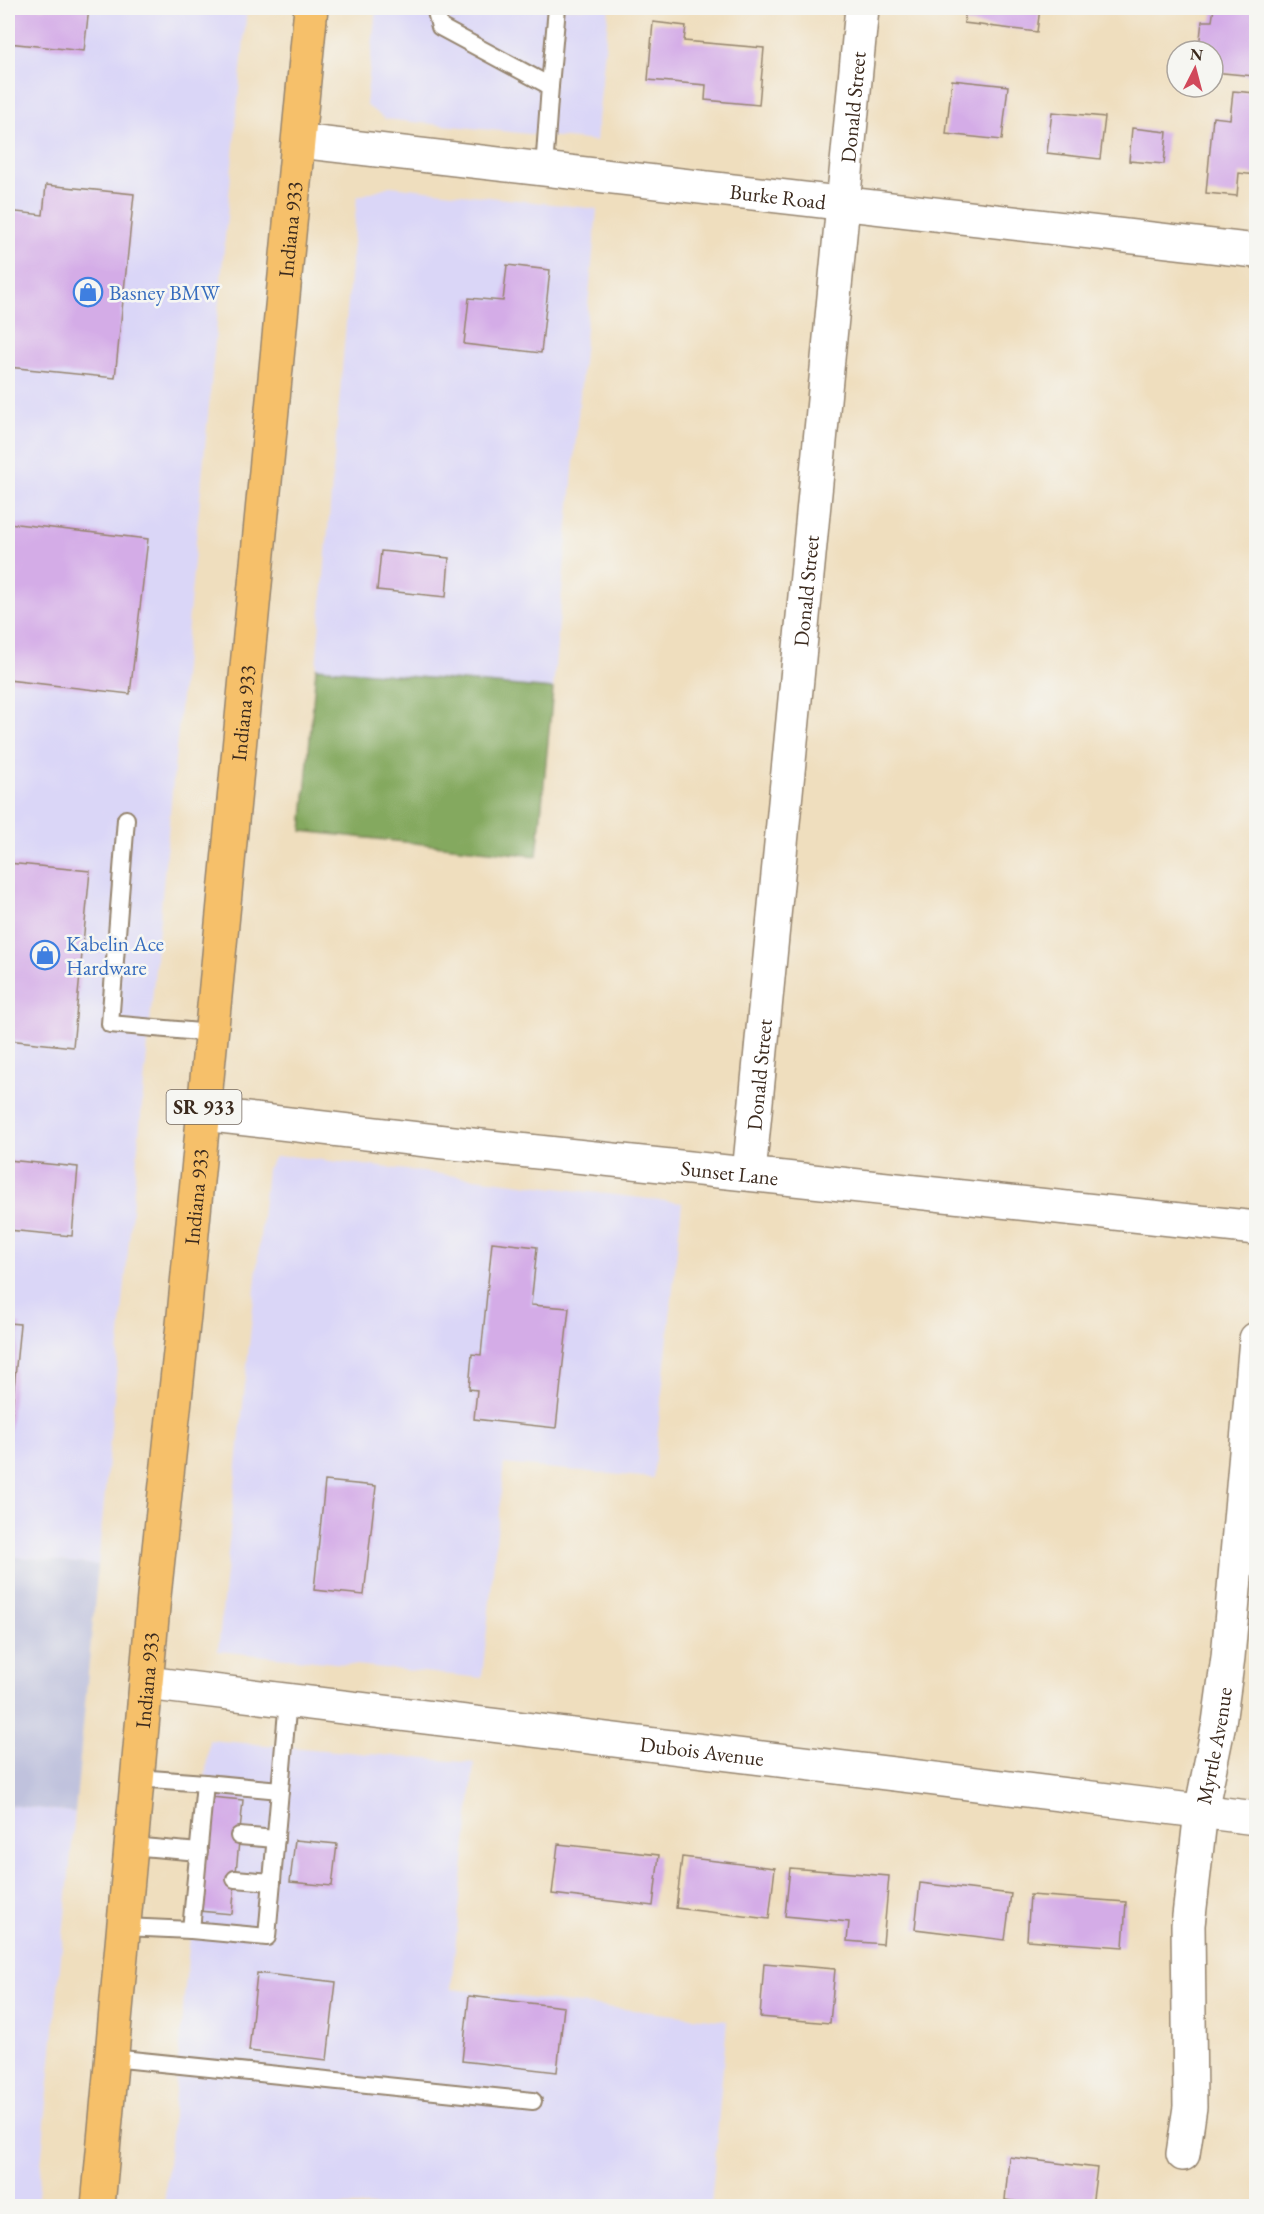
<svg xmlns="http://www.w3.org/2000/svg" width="1264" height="2214" viewBox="0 0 1264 2214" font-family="'EB Garamond',serif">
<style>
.built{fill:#dad6f7}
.industrial{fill:#c0c2dd}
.forest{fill:#84a95f;stroke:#606a3e;stroke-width:1.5}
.building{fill:#d4ace7}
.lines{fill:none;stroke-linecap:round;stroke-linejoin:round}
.service-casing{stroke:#95846e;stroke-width:20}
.minor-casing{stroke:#95846e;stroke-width:36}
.primary-casing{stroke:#95846e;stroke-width:36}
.service{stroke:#fff;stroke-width:16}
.minor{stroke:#fff;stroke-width:33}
.primary{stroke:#f6c06b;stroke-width:33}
.labels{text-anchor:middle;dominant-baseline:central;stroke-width:5;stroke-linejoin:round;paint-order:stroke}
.shield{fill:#f6f6f2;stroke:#73675e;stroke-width:1.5}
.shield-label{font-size:20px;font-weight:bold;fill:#3b2a1e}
.street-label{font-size:21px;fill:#3b2a1e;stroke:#f6f6f2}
.shop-label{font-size:21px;fill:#366cbe;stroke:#f6f6f2;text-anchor:start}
</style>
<rect width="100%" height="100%" fill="#f6f6f2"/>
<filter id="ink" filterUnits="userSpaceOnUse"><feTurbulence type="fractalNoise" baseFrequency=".0167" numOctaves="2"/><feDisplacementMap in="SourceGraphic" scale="12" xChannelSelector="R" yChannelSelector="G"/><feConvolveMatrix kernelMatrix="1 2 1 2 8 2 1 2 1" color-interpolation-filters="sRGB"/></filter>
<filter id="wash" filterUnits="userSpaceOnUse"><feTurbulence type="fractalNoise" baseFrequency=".008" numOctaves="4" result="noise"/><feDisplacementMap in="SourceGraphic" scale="24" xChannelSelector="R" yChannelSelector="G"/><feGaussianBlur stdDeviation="1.35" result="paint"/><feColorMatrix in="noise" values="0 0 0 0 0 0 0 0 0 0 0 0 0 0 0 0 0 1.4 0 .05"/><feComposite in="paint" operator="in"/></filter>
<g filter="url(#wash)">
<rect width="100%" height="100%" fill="#efdebe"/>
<g class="built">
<polygon points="8,8 247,8 98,1565 8,1556"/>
<polygon points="376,8 609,8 596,141 385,119 366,105"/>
<polygon points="390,186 597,209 553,689 316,668 357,197"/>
<polygon points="289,1156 682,1203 653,1478 504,1464 482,1678 218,1651 267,1169 275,1157"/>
<polygon points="209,1740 474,1763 451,1989 727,2021 711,2206 164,2206"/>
<polygon points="8,1805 75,1812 37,2206 8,2206"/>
</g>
<polygon class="industrial" points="8,1556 98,1565 75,1812 8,1805"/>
<polygon class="forest" points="316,668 553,689 537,856 302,831"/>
<g id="blocks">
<g class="building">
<polygon points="8,8 89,8 84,51 8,43"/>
<polygon points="966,8 1040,8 1037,32 964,23"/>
<polygon points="1214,8 1256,8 1256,49 1254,76 1213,72 1213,51 1210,51 1210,48 1199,47 1202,21 1212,21"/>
<polygon points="653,22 686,26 684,41 764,48 759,105 705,100 706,85 648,80"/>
<polygon points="952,80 1008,86 1002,140 946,134"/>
<polygon points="1233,91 1256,93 1256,175 1239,173 1237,196 1206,193 1213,117 1230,119"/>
<polygon points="1052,112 1105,117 1100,159 1047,153"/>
<polygon points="1132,128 1167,132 1164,164 1129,161"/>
<polygon points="46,185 134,194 115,378 8,367 8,211 43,215"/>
<polygon points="507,265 550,270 541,353 464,344 469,298 503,301"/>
<polygon points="8,523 148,539 130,694 8,680"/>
<polygon points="381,551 449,558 446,597 377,590"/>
<polygon points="8,863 90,871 73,1047 8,1040"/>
<polygon points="8,1160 78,1167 72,1236 8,1230"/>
<polygon points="492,1242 537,1247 531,1305 569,1308 556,1428 474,1419 477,1390 469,1389 472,1354 481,1355"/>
<polygon points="8,1323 20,1324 9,1441 8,1440"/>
<polygon points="325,1481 376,1486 364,1595 314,1590"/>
<polygon points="210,1797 243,1800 232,1914 199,1911"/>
<polygon points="295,1840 337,1844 332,1886 290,1882"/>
<polygon points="558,1844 659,1855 653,1906 552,1894"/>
<polygon points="682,1857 775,1868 769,1919 676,1908"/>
<polygon points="790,1868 889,1876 883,1944 847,1941 849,1922 785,1916"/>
<polygon points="920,1883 1011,1894 1005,1940 915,1929"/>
<polygon points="1030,1895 1126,1902 1123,1947 1027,1940"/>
<polygon points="764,1963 835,1969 830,2023 760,2017"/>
<polygon points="257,1973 336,1982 327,2060 249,2051"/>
<polygon points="469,1996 564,2007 557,2072 462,2061"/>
<polygon points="1009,2157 1097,2168 1092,2206 1046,2206 1005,2200"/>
</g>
</g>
</g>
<g filter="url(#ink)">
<use href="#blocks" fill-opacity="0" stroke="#95846e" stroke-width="1.5"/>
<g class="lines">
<g class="service-casing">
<g id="service">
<polyline points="435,8 440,27 550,86 544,169"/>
<polyline points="550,86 557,8"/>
<polyline points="126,819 110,1024 211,1033"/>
<polyline points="137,1778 205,1783"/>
<polyline points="239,1836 276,1839"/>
<polyline points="131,1846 199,1852"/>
<polyline points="235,1879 272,1882"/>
<polyline points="124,1927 191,1930 267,1937 288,1700"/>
<polyline points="191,1930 205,1783 280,1790"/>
<polyline points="112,2058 533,2101"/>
</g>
</g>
<g class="minor-casing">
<g id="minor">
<path id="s1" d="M 299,141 L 1256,251"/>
<path id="s2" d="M 203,1114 L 444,1142 L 1256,1228"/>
<path id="s3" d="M 749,1174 L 862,8"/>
<path id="s4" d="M 146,1683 L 1256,1818"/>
<path id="s5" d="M 1183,2154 L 1190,2107 L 1188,1925 L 1201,1811 L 1219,1723 L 1228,1657 L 1256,1339"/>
</g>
</g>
<g class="primary-casing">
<g id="primary">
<path id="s6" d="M 98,2206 L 154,1596 L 184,1315 L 311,8"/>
</g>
</g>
<use href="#service" class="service"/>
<use href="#minor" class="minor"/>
<use href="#primary" class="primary"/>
</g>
</g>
<defs>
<g id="shop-ring" transform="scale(1.5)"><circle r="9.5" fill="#f6f6f2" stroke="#3f7fe0" stroke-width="1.5"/><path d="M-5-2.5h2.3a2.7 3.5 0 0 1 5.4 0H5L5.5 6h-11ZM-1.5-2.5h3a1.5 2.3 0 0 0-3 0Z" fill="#3f7fe0"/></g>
</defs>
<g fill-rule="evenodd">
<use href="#shop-ring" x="88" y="292"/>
<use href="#shop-ring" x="45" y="955"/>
</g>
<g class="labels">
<rect class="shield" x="166.5" y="1090" width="75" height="34" rx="4.5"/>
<g class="shield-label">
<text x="204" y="1107">SR 933</text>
</g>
<g class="street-label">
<text stroke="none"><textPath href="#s3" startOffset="1072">Donald Street</textPath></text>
<text stroke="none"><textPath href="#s1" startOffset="482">Burke Road</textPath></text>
<text stroke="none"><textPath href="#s6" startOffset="1986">Indiana 933</textPath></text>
<text stroke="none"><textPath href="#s3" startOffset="586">Donald Street</textPath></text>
<text stroke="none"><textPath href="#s6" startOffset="1500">Indiana 933</textPath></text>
<text stroke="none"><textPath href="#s3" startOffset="100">Donald Street</textPath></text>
<text stroke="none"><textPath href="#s2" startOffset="530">Sunset Lane</textPath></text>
<text stroke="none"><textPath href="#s6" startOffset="1014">Indiana 933</textPath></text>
<text stroke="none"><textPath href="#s6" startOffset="528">Indiana 933</textPath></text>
<text stroke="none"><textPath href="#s5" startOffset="411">Myrtle Avenue</textPath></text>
<text stroke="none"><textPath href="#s4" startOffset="560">Dubois Avenue</textPath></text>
</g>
<g class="shop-label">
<text x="109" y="292">Basney BMW</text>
<text x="66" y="943">Kabelin Ace<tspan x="66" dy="24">Hardware</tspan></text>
</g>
</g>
<rect width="1264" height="2214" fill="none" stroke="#f6f6f2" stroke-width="30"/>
<g transform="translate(1195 69) rotate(6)"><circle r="28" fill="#f6f6f2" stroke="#aba49d" stroke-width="1.5"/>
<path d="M0-4.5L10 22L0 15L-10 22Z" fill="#d1495b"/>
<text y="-9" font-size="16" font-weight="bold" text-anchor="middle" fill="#3b2a1e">N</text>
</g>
</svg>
